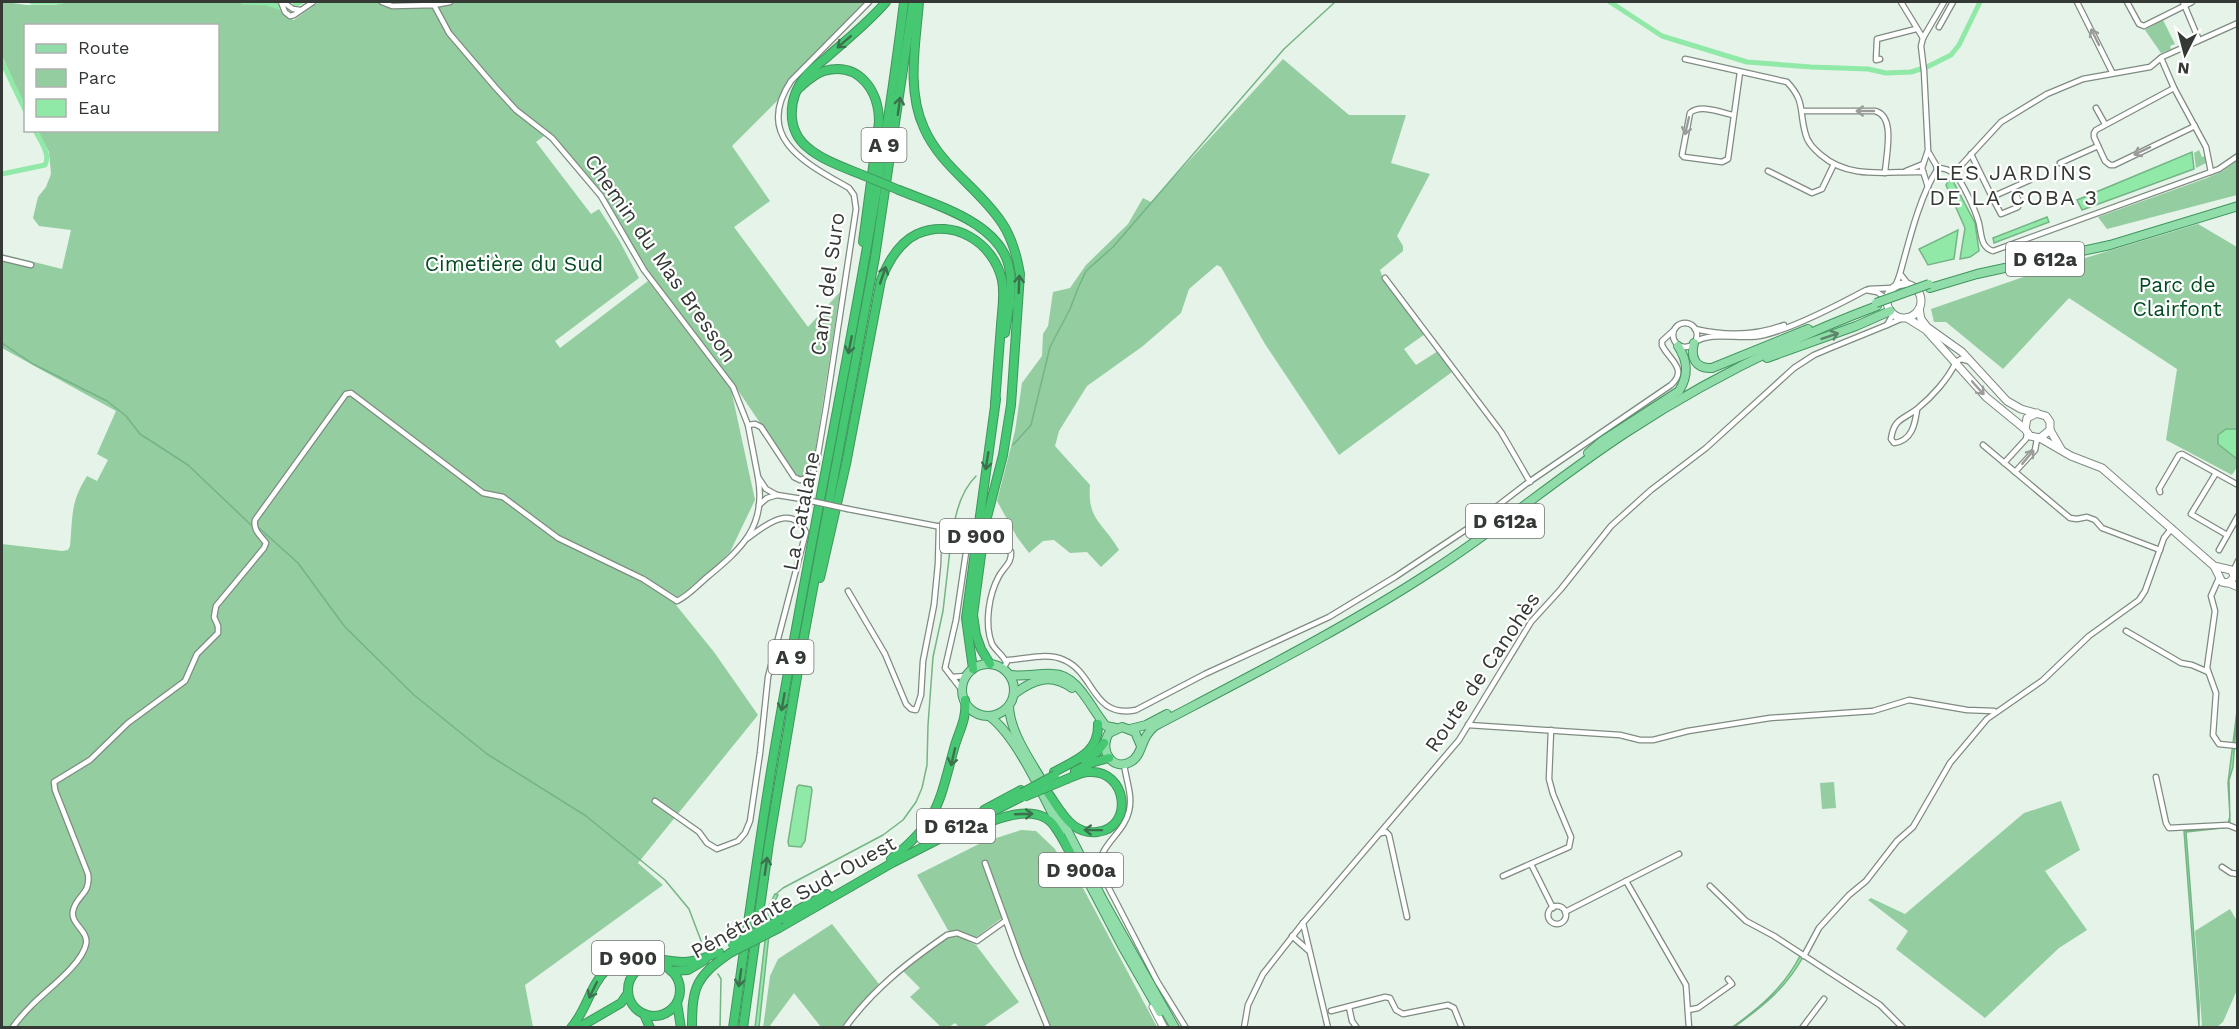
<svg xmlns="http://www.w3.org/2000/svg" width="2239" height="1029" viewBox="0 0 2239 1029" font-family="'Work Sans',sans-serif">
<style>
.green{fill:#93cda0}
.water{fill:#90e9a7;stroke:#74b485;stroke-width:1.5}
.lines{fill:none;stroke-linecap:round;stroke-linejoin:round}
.stream{stroke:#74b485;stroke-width:1.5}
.canal{stroke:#90e9a7;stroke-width:5}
.street-casing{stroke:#7f8b81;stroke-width:7}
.secondary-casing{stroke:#7f8b81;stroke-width:9}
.primary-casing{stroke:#40955d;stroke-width:10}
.highway-casing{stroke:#40955d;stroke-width:10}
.street{stroke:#fff;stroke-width:4.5}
.secondary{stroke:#fff;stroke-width:7}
.primary{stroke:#90ddaa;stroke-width:8}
.highway{stroke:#46c772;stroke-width:8}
.street-bridge-casing{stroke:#7f8b81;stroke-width:7;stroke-linecap:butt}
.primary-bridge-casing{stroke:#40955d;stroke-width:10;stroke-linecap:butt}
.highway-bridge-casing{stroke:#40955d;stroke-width:10;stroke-linecap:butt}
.street-bridge{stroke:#fff;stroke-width:4.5}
.primary-bridge{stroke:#90ddaa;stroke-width:8}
.highway-bridge{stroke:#46c772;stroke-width:8}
.oneway{stroke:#9a9c9a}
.oneway2{stroke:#3b724d}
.oneway3{stroke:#5d836a}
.labels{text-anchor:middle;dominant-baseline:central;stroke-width:4.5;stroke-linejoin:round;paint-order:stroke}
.shield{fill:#fff;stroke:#717472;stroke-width:1.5}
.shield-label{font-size:20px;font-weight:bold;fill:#343935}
.street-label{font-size:21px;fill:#343935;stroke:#fff}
.park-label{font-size:21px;fill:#044b22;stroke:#fff}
.neighbourhood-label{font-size:22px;letter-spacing:1.5px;fill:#343935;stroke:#fff}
</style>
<rect width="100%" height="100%" fill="#e6f3e8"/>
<g class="green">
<path d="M 6,2 L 26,5 L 55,5 L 68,2 L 277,2 C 280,11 283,17 294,20 L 319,2 L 379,2 L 392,8 L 433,7 L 447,34 L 515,111 L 544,136 L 536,142 L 591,214 L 599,209 L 619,240 L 639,278 L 555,341 L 560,348 L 648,281 L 731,389 L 755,500 L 730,552 L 676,605 L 714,652 L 758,715 L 638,863 L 663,885 L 525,985 L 533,1027 L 2,1027 L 2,544 L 62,551 L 68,550 L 70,546 C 73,516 70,503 87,476 L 97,481 L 108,460 L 97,454 L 116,411 L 2,348 L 2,254 L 62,269 L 71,230 L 39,226 L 33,218 L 38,197 L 46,187 L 51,174 L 49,152 L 38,131 L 218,130 L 218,26 L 26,26 L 25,106 L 2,56 L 2,3 Z"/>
<polygon points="388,2 866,2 789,79 777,101 732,146 770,201 734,227 808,327 840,292 813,466 809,474 800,477 796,476 735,386 645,269 603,195 553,137 518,108 497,86 451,32 435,3 414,5"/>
<polygon points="2163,20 2175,44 2170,46 2171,49 2161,53 2145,30"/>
<path d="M 1283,59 L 1349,115 L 1406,115 L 1391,163 L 1430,174 L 1397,236 L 1403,246 L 1403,251 L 1380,270 L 1384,281 L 1425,334 L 1404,349 L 1416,365 L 1438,351 L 1452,372 L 1339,455 L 1265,344 L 1221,267 L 1217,265 L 1189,289 L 1181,313 L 1143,346 L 1087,386 L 1059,431 L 1055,446 L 1090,485 C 1087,521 1104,523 1119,550 L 1101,567 L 1087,552 L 1070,553 L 1054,540 L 1043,541 L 1029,553 L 1017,537 L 997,501 L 1015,431 L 1022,383 L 1042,356 L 1043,334 L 1048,326 L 1053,292 L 1070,288 L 1086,265 L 1128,224 L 1143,198 L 1151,202 Z"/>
<polygon points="2199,150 2202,157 2205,156 2206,163 2196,168 2194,153"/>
<polygon points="2237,160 2237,195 2107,229 2098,217 2207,178 2223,171"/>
<polygon points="2198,224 2237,247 2237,467 2232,475 2166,440 2177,369 2069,298 2003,369 1946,322 1934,322 1931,309 2032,274"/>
<polygon points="1834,782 1836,808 1822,809 1820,783"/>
<polygon points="2061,801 2080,850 2045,871 2087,930 2059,948 1985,1018 1896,949 1908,931 1868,900 1871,898 1905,914 2024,813"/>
<polygon points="1021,830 1036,831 1055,849 1068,874 1083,888 1157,1027 1051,1027 1007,920 1002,918 975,938 966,933 949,932 917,875 981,843"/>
<polygon points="2230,909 2237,921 2237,990 2223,1022 2217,1027 2200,1027 2202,1025 2195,931"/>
<polygon points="832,924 879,984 841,1027 821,1027 794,993 769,1027 763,1028 770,976 778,959"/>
<polygon points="957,935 976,945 1019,1002 983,1027 959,1027 955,1023 949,1027 941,1027 910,997 920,988 902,970 948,937"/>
</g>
<g class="water">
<polygon points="2192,152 2194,169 2082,210 2077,200"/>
<polygon points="1949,180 1953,181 1975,223 1979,251 1970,257 1960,259 1965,228 1946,185"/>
<polygon points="2047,217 2049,222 1994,243 1993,238"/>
<polygon points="1958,230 1954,259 1928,265 1919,249"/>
<polygon points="2226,429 2237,429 2237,459 2218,444 2218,435"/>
<polygon points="2237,711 2233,767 2229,780 2230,827 2186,832 2199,1003 2199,1027 2184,831 2228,824 2230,816 2228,783"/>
<polygon points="799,785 811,787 812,790 805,841 801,847 789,846 788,842 797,787"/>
<polygon points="775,894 778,895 772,907 759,1027 755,1028 769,906"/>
<path d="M 1788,948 L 1803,957 C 1786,988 1764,1005 1737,1025 L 1731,1028 C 1760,1008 1784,987 1800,956 Z"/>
</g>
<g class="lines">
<g class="stream">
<polyline points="2,343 33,364 107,401 126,416 140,434 188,465 250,524 258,527 298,563 345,627 414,695 487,754 586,816 665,880 689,909 703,946"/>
<polyline points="1013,445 1031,425 1050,347 1070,309 1078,288 1086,271 1113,247 1284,49 1335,2"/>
<path d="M 954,525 C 957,507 963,489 976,476"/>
<polyline points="776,894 783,888 883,835 903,820 916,802 922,788 927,765 928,725 933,657 943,611 952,532"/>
<polyline points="718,974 721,979 720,1028"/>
</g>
<g class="canal">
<polyline points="32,2 59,2"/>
<polyline points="243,2 267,3 281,8"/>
<polyline points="1610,2 1662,36 1747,62 1811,67 1868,69 1886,73 1911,72 1927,67 1951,55 1959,45 1980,2"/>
<polyline points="295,5 301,2"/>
<polyline points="2,62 26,112"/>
<path d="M 2,174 L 45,165 C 51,154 40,141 35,130"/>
</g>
<g class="street-casing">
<g id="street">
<polyline points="281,2 285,12 290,16 294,15 313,2"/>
<polyline points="283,2 293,9 300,10"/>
<polyline points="382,2 392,6 434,5 449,33 495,87 516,110 552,138 601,196 644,270 733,387 748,425 758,477 766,489 777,495 802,499"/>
<polyline points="1901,2 1923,38"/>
<polyline points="2077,2 2112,72"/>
<polyline points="2127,2 2139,24 2144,26 2192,2"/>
<polyline points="2183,2 2199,40"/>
<polyline points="434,5 450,2"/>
<polyline points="1939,27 1953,2"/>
<polyline points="2161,58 2174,88 2206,147 2211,172"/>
<path d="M 1685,59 L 1787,82 C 1805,101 1799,109 1805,132 C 1807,142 1813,148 1821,155 C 1850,180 1887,171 1923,172"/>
<polyline points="1880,59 1876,60 1877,39 1916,29"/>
<polyline points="2174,88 2096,130 2094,133 2094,137 2105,161 2110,165 2114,165 2195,126"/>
<polyline points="2096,108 2105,124"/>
<path d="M 1802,111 L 1875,111 C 1896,116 1886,155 1885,173"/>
<path d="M 1733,115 C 1720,112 1700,104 1690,113 L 1682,155 L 1684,157 L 1722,162 L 1728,159 L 1740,72"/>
<polyline points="1971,154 1992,197 2030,180"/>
<polyline points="2060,163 2098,146"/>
<path d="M 1937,168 C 1943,168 1950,170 1954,174 C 1962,180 1975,210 1978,220 C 1982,231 1979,247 1993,251 L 2219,169 L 2238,156"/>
<polyline points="1768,171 1812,193 1822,189 1834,164"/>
<polyline points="1906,171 1923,164"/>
<polyline points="1954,173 2001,122 2047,94 2083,79 2150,67 2162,57 2238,23"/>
<polyline points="1928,187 1922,168 1928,150 1924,71 1921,46 1923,38 1944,2"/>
<polyline points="1992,197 2001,214 2018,207 2019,201 2013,188"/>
<polyline points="2,258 31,265"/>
<polyline points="1901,275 1908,284"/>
<polyline points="1385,278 1501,432 1530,482"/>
<path d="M 1895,286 C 1900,277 1901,269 1904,259 C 1911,233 1922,192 1937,170 L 1936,165 L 1929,153"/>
<polyline points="1869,289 1892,288"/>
<polyline points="1893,314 1887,325 1903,318"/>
<circle cx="1685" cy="335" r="12"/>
<path d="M 1695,329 C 1725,336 1755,336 1784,325"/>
<path d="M 1695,342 C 1713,330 1742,341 1764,335 C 1794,328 1838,305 1866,290 L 1877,292 L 1887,299"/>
<path d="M 1917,410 C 1915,424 1912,441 1894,443 L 1891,439 C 1894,418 1903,420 1917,409 C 1932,397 1948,379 1956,362 L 1961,359 L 1969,361"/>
<path d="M 748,425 L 755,424 L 761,427 L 794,477 L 800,480 L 811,476 L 816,466 L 826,407 L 856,209 L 854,195 L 849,188 C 807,164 753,138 791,81 L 869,2"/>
<polyline points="1983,445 2070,518 2077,519 2087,517 2095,520 2102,528 2160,550"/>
<polyline points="2004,463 2026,439 2027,433"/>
<polyline points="2015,472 2035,450 2037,439"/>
<polyline points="2216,473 2191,514 2227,535"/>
<polyline points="2160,492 2159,489 2179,455 2182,454 2238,485"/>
<polyline points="759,505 767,498 777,495"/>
<polyline points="848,509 962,531 968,539 956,620 945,668 962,690"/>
<polyline points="2219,550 2238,516"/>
<polyline points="2233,572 2238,561"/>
<polyline points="2219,578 2211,596 2215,611 2207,668 2216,693 2213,735 2219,744 2238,746"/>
<polyline points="848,591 885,654 906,704 911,709 916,710 921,695 923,661 934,605 938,564 939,526"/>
<polyline points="2126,631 2181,663 2192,665 2208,672"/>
<path d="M 1006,662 C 1003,655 996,651 992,644 C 984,624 989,594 999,576 C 1004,567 1012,563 1011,552"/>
<path d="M 1003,669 L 1008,660 C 1026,659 1048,652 1064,660 C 1095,673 1092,719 1136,710 L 1205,674 L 1329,617 L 1395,577 L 1470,527 L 1526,484 L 1671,385 C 1689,369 1668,359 1662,345 L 1662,341 L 1673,331"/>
<polyline points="952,677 966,676"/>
<polyline points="1468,725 1620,735 1640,740 1653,740 1688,731 1770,718 1873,711 1909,700 1967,710 1994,711"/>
<path d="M 1124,764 C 1126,780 1133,796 1129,811 C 1124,834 1099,844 1099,869 L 1157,981 L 1186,1028"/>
<polyline points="2156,777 2166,823 2169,828 2228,825 2238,829"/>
<path d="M 655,801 L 699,832 L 707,843 L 717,849 L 738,841 L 745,833 L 750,821 L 760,753 L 768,677 L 806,532 C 791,503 764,526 748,538"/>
<polyline points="1381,833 1386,832 1389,835 1407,917"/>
<polyline points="985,863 1019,957 1048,1028"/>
<polyline points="1531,864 1553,908"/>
<polyline points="2222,867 2231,873 2238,874"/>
<polyline points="1503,876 1569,847 1571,837 1553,794 1549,779 1551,730"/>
<polyline points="1626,881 1686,985 1689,1028"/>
<polyline points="1710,886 1746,921 1774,936 1880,1005 1903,1028"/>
<circle cx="1557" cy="915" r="9"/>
<polyline points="1565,912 1679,854"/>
<polyline points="1303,923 1328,1028"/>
<polyline points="1292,936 1308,950"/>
<polyline points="1804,956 1819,928 1849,895 1866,881 1897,841 1913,827 1950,763 1987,719 2043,680 2089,636 2139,600 2145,591 2164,538 2172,528"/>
<polyline points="1349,1007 1352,1021 1357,1028"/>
<polyline points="1688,1010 1698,1008 1732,984 1728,979"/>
<polyline points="1331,1011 1385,997 1390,998 1396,1010 1403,1014 1448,1005 1454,1008 1462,1028"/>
<path d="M 12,1028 C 18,1020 24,1013 31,1006 C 45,991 82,965 86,944 C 89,931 70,924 73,911 C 76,895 91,895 88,874 L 55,790 L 54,782 L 90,760 L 128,723 L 185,681 L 197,654 L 218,633 L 218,626 L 214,617 L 216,606 L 264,548 L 266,543 C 260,535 253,530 255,520 L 346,394 L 351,393 L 483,493 L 503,497 L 558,538 L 643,579 L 677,601 C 688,596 698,585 706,578 C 741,549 767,527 758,477"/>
<path d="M 845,1028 C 873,989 908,962 947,935 L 957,933 L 977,941 L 1005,921"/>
<polyline points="1244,1028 1248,1005 1263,974 1303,923 1459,740 1531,622 1561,589 1611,526 1651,490 1706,448 1794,368 1814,355 1833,347 1887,325"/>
<polyline points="1802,1028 1824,999"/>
</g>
</g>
<g class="secondary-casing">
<g id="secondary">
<circle cx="1904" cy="301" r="17"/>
<polyline points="1919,309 1921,319 1927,327 1962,352 2007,401 2021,409 2046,416 2050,422 2050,430 2040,438"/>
<polyline points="1907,318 1926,330 1986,397 2025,429 2030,436 2040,438 2071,456 2102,468 2214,566 2222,582 2227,583 2232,580 2234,575 2231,570 2214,566"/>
<polyline points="2025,429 2027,418 2037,413"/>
<polyline points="2050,430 2061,449"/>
<polyline points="2229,583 2238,587"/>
<polyline points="1153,1007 1164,1028"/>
</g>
</g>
<g class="primary-casing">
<g id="primary">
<polyline points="1930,288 1977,274 2110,245 2238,206"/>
<path d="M 1694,343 C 1690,358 1696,369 1712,368 L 1808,329"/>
<polyline points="1767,358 1856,326 1890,311"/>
<path d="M 1588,453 L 1602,441 L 1679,391 C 1689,375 1688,361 1678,346"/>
<circle cx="988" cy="690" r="26"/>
<path d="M 1010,675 C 1025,677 1038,673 1053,674 C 1078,674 1091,709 1106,726 L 1116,728"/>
<path d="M 1014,694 C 1034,679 1051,673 1072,688"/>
<path d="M 1009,706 C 1010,734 1032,762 1045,786"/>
<path d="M 989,716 C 1017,736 1044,798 1061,831"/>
<polyline points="1130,729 1146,725 1167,714"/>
<path d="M 1141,746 L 1135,732 L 1122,727 L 1109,733 C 1098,750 1113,773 1132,761 C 1143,754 1140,738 1155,726 C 1250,676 1345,628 1435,569 C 1501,526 1561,475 1627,432 C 1705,381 1789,339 1877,306"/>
<polyline points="1057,810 1103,900 1175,1028"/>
<polyline points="1082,870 1122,946 1160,1012"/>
</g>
</g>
<g class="highway-casing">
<g id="highway">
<path d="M 919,2 C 916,42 906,89 924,128 C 941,167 979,188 1002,223 C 1012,238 1017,256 1020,274 L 1011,405 L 1003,455 L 985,525 L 973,615 L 976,635 L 981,649 L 990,664"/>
<path d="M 798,89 C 806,82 814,74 824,71 C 860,61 879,92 879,122 L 863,242"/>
<path d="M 865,176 C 846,168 823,161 807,147 C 786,129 788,98 805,77 C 810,70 819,64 826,58 C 846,40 868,23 886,2"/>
<path d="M 899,190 C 938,206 1005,224 1010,273 C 1012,284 1010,295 1010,306"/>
<polyline points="1005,333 1010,301"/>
<path d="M 820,578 L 846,464 L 881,280 C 888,262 898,243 917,234 C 954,218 993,242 1002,280 C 1005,295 1002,310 1001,325 C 999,351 997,377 995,404"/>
<polyline points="973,669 966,618 996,399"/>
<polyline points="1084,760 1097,752 1104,743"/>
<polyline points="1075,771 1094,762 1109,758"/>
<path d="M 1054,772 C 1076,760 1099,753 1098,724"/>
<path d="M 1048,793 C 1056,804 1063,818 1074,826 C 1081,831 1089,833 1097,832 C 1135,828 1127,769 1089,772 C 1082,772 1074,776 1067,779"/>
<polyline points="984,810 1021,790"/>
<path d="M 955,837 C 980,825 1035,797 1055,827 C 1066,842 1072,860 1084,875"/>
<path d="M 891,859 C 940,820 939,802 955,745 C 960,729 967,718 965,700"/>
<polyline points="781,919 827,894"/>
<polyline points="779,928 892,863 1023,796"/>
<circle cx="654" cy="990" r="26"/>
<polyline points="671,971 688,970 705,960"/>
<polyline points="677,1003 681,1028"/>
<polyline points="644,1014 650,1028"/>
<path d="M 571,1028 C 587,1010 590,985 607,969 C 631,947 657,962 683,962 C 695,962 707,957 719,952"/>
<polyline points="578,1028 621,1003 628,993"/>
<path d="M 692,1028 C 692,986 696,977 730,953"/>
<path d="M 733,1028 C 746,938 758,848 773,759 C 815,506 873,256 904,2"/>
<polyline points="743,1028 769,843 802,647 875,257 913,2"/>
</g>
</g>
<use href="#street" class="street"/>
<use href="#secondary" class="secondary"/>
<use href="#primary" class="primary"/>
<use href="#highway" class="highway"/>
<g class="street-bridge-casing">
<polyline id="street-bridge" points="802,499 848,509"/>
</g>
<g class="primary-bridge-casing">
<polyline id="primary-bridge" points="1876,303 1929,284"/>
</g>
<g class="highway-bridge-casing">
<g id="highway-bridge">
<polyline points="865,176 899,190"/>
<polyline points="1022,793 1055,775"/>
<polyline points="1024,797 1067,779"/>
<polyline points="732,945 781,919"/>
<polyline points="730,953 779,928"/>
</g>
</g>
<use href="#street-bridge" class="street-bridge"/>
<use href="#primary-bridge" class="primary-bridge"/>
<use href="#highway-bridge" class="highway-bridge"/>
</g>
<defs><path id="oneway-shaft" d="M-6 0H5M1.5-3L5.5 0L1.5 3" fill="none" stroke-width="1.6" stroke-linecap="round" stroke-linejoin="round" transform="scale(1.5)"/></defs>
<g class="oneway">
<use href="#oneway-shaft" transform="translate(2095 37) rotate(-116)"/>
<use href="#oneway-shaft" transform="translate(1865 111) rotate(-180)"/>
<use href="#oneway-shaft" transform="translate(1687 126) rotate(103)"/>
<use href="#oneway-shaft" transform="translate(2142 151) rotate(155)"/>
<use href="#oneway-shaft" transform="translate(1978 388) rotate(48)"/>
<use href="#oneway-shaft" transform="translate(2028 457) rotate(-50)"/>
</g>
<g class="oneway2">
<use href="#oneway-shaft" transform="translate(844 42) rotate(139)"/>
<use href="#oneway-shaft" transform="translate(899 106) rotate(-82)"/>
<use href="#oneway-shaft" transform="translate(883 275) rotate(-71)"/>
<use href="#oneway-shaft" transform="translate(1019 284) rotate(-88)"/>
<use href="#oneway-shaft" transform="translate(850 345) rotate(101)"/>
<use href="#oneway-shaft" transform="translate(987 461) rotate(99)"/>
<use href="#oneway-shaft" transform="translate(783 702) rotate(100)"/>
<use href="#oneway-shaft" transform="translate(953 757) rotate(103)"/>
<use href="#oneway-shaft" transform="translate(1024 814) rotate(-2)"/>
<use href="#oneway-shaft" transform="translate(1093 830) rotate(-179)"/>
<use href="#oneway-shaft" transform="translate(766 866) rotate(-82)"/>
<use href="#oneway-shaft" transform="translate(740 978) rotate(98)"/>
<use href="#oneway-shaft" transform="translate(593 990) rotate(116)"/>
</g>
<use class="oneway3" href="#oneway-shaft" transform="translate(1830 336) rotate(-19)"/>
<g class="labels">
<g class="shield">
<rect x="861.5" y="128" width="45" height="34" rx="4.5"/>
<rect x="2006" y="242" width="78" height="34" rx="4.5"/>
<rect x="1466" y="504" width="78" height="34" rx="4.5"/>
<rect x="940" y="519" width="72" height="34" rx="4.5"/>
<rect x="768.5" y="640" width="45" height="34" rx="4.5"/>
<rect x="917" y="809" width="78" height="34" rx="4.5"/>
<rect x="1039" y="853" width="84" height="34" rx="4.5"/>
<rect x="592" y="941" width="72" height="34" rx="4.5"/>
</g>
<g class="shield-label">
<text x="884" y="145">A 9</text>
<text x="2045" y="259">D 612a</text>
<text x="1505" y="521">D 612a</text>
<text x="976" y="536">D 900</text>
<text x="791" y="657">A 9</text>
<text x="956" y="826">D 612a</text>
<text x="1081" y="870">D 900a</text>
<text x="628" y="958">D 900</text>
</g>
<g class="street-label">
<text transform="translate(661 258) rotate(55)">Chemin du Mas Bresson</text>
<text transform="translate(827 284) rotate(-82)">Cami del Suro</text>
<text transform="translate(801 511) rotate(-79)">La Catalane</text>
<text transform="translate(1482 672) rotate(-56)">Route de Canohès</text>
<text transform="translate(793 897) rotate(-29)">Pénétrante Sud-Ouest</text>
</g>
<g class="park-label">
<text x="514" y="263">Cimetière du Sud</text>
<text x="2177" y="284">Parc de<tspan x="2177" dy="24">Clairfont</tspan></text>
</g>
<g class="neighbourhood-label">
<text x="2014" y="172">LES JARDINS<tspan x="2014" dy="25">DE LA COBA 3</tspan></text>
</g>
</g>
<rect width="2239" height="1029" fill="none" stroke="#343935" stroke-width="6"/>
<rect x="24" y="24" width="195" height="108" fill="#ffffff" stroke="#aeb0ae" stroke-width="1.5"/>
<rect x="36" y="44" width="30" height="9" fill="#90ddaa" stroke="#aeb0ae" stroke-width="1.5"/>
<text x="78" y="54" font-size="18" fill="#343935">Route</text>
<rect x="36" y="69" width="30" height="18" fill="#93cda0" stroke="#aeb0ae" stroke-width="1.5"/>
<text x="78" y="84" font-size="18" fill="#343935">Parc</text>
<rect x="36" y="99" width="30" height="18" fill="#90e9a7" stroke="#aeb0ae" stroke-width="1.5"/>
<text x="78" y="114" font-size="18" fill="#343935">Eau</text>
<g transform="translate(2185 54) rotate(186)" stroke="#ffffff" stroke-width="4.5" paint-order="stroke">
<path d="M0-4.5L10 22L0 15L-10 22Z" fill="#343935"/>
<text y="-9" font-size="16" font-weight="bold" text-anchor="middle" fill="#343935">N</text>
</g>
</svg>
